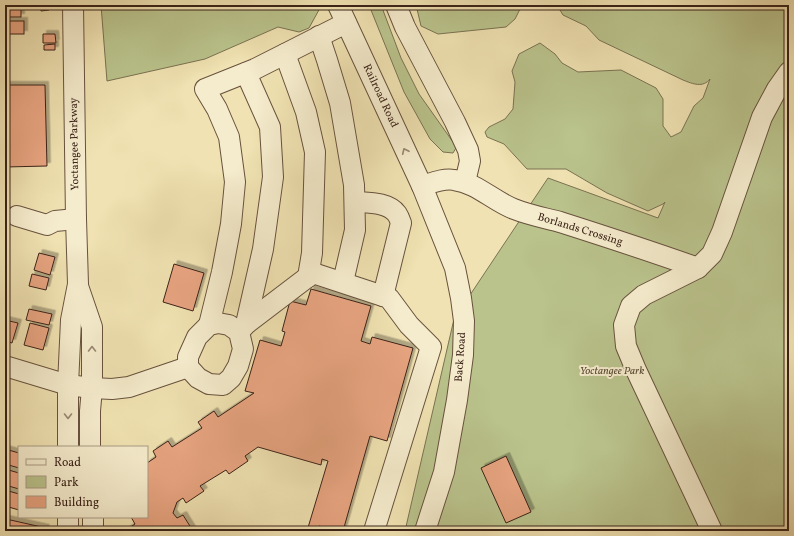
<svg xmlns="http://www.w3.org/2000/svg" width="794" height="536" viewBox="0 0 794 536" font-family="Vollkorn,serif">
<style>
.green{fill:#bac38c;stroke:#7a7252}
.building{fill:#e7a480;stroke:#3a2218;filter:url(#shadow)}
.lines{fill:none;stroke-linecap:round;stroke-linejoin:round}
.minor-casing{stroke:#68523e;stroke-width:22}
.minor{stroke:#f5eccd;stroke-width:20}
.oneway{stroke:#988772}
.labels{text-anchor:middle;dominant-baseline:central;stroke-width:4;stroke-linejoin:round;paint-order:stroke}
.street-label{font-size:11px;fill:#3a2218;stroke:#f5eccd}
.park-label{font-size:11px;font-style:italic;fill:#5a4a35;stroke:#f5eccd}
</style>
<defs>
<filter id="shadow"><feDropShadow dx="3.5" dy="-3.5" stdDeviation="0" flood-color="#0004"/></filter>
</defs>
<rect width="100%" height="100%" fill="#f0e2b2"/>
<filter id="stains"><feTurbulence type="fractalNoise" baseFrequency=".005" numOctaves="4"/><feColorMatrix values="0 0 0 0 .2 0 0 0 0 .09 0 0 0 0 .02 0 0 0 .5 -.17"/></filter>
<radialGradient id="worn" r=".72"><stop offset=".6" stop-color="#630" stop-opacity="0"/><stop offset="1" stop-color="#630" stop-opacity=".3"/></radialGradient>
<g class="green">
<polygon points="101,5 319,5 320,8 309,28 299,32 278,27 205,59 107,81"/>
<polygon points="369,5 381,5 401,58 419,94 453,142 456,148 453,153 443,152 430,139 404,92"/>
<polygon points="419,5 522,5 515,19 506,27 438,34 421,26 417,9"/>
<path d="M 557,5 L 789,5 L 789,531 L 405,531 L 454,319 L 548,178 L 658,218 L 665,202 L 663,204 L 648,211 L 607,193 L 566,169 L 527,169 L 504,144 L 487,137 L 485,132 L 489,127 L 505,119 L 513,109 L 515,82 L 512,71 L 519,54 L 540,43 L 555,54 L 562,63 L 578,72 L 621,70 L 656,88 L 663,99 L 663,126 L 671,137 L 681,132 L 694,106 L 703,98 L 710,79 C 703,88 693,84 683,80 L 599,40 L 586,26 L 563,15 Z"/>
</g>
<g class="building">
<rect x="5" y="5" width="16" height="12"/>
<polygon points="40,5 49,5 49,10 41,11"/>
<rect x="5" y="21" width="19" height="13"/>
<polygon points="43,34 55,34 56,43 43,43"/>
<polygon points="55,44 55,50 44,50 44,45"/>
<polygon points="5,85 45,85 47,166 5,167"/>
<polygon points="39,253 55,257 50,275 34,270"/>
<polygon points="174,264 204,273 193,311 163,302"/>
<polygon points="32,274 49,278 46,290 29,286"/>
<polygon points="311,289 371,306 361,341 370,344 372,337 413,348 387,441 370,436 343,531 335,531 319,526 318,531 307,531 328,461 322,459 321,465 258,447 245,456 248,461 229,474 226,470 200,486 204,491 186,503 183,498 177,502 173,513 177,518 183,515 193,531 127,531 126,530 135,524 131,517 147,517 147,463 156,457 153,451 168,441 172,447 202,428 198,422 214,411 218,417 254,393 245,391 260,340 281,346 285,332 282,331 290,301 306,305"/>
<polygon points="29,309 52,314 49,325 26,320"/>
<polygon points="5,320 18,323 12,343 5,341"/>
<polygon points="30,323 49,328 43,350 24,345"/>
<polygon points="5,449 19,453 19,468 5,464"/>
<polygon points="506,456 531,512 506,523 481,468"/>
<polygon points="5,469 19,473 19,489 5,485"/>
<polygon points="5,490 19,494 19,510 5,506"/>
<polygon points="6,519 46,528 45,531 17,531 5,529"/>
</g>
<g class="lines">
<g class="minor-casing">
<g id="minor">
<polyline points="338,5 422,186 455,268 461,298 464,321 463,355 457,400 444,472 425,531"/>
<polyline points="396,5 405,27 455,122 468,150 470,161 465,182"/>
<polyline points="319,36 327,60 340,103 354,185 355,230 343,282"/>
<polyline points="285,54 306,112 315,152 312,253 308,277"/>
<polyline points="246,73 270,127 273,177 263,249 246,324"/>
<path d="M 422,186 C 432,183 443,178 454,180 C 477,183 493,201 514,209 C 529,215 545,218 560,222 C 607,237 653,252 698,268"/>
<path d="M 355,202 C 369,203 388,202 397,214 C 399,217 400,220 401,223 L 383,296"/>
<polyline points="17,216 47,225 55,221 76,219"/>
<polyline points="78,286 92,327 92,388 90,411 90,447"/>
<polygon points="218,323 229,325 239,332 243,349 238,366 231,378 223,385 209,384 198,378 188,367 188,357 197,337 209,325"/>
<polyline points="209,325 222,272 231,224 235,182 229,137 217,109 205,89 255,69 346,23"/>
<polyline points="239,332 246,324 313,273 389,298 409,325 431,347 374,531"/>
<polyline points="5,366 68,385 92,388 112,389 129,387 188,367"/>
<polyline points="68,447 68,385 71,320 78,284 76,219 73,5"/>
<polyline points="68,517 68,531"/>
<polyline points="93,531 93,517"/>
<polyline points="712,531 636,370 626,346 624,325 631,306 644,295 698,268 712,254 722,232 762,117 777,89 789,72"/>
</g>
</g>
<use href="#minor" class="minor"/>
</g>
<defs><path id="oneway-chevron" d="M-2-3.5L2.5 0L-2 3.5" fill="none" stroke-width="1.6" stroke-linecap="round" stroke-linejoin="round"/></defs>
<g class="oneway">
<use href="#oneway-chevron" transform="translate(405 151) rotate(-115)"/>
<use href="#oneway-chevron" transform="translate(92 349) rotate(-90)"/>
<use href="#oneway-chevron" transform="translate(68 416) rotate(90)"/>
</g>
<g class="labels">
<g class="street-label">
<text transform="translate(380 96) rotate(65)">Railroad Road</text>
<text transform="translate(75 144) rotate(-91)">Yoctangee Parkway</text>
<text transform="translate(580 230) rotate(17)">Borlands Crossing</text>
<text transform="translate(461 357) rotate(-86)">Back Road</text>
</g>
<g class="park-label">
<text x="612" y="371">Yoctangee Park</text>
</g>
</g>
<rect width="794" height="536" fill="none" stroke="#f0e2b2" stroke-width="20"/>
<rect x="6" y="6" width="782" height="524" fill="none" stroke="#3a2218" stroke-width="2"/>
<rect x="10" y="10" width="774" height="516" fill="none" stroke="#3a2218"/>
<rect x="18" y="446" width="130" height="72" fill="#f5eccd" stroke="#aa9b85"/>
<rect x="26" y="459" width="20" height="6" fill="#f5eccd" stroke="#aa9b85"/>
<text x="54" y="466" font-size="12" fill="#3a2218">Road</text>
<rect x="26" y="476" width="20" height="12" fill="#bac38c" stroke="#aa9b85"/>
<text x="54" y="486" font-size="12" fill="#3a2218">Park</text>
<rect x="26" y="496" width="20" height="12" fill="#e7a480" stroke="#aa9b85"/>
<text x="54" y="506" font-size="12" fill="#3a2218">Building</text>
<rect width="100%" height="100%" filter="url(#stains)"/>
<rect width="100%" height="100%" fill="url(#worn)"/>
</svg>
